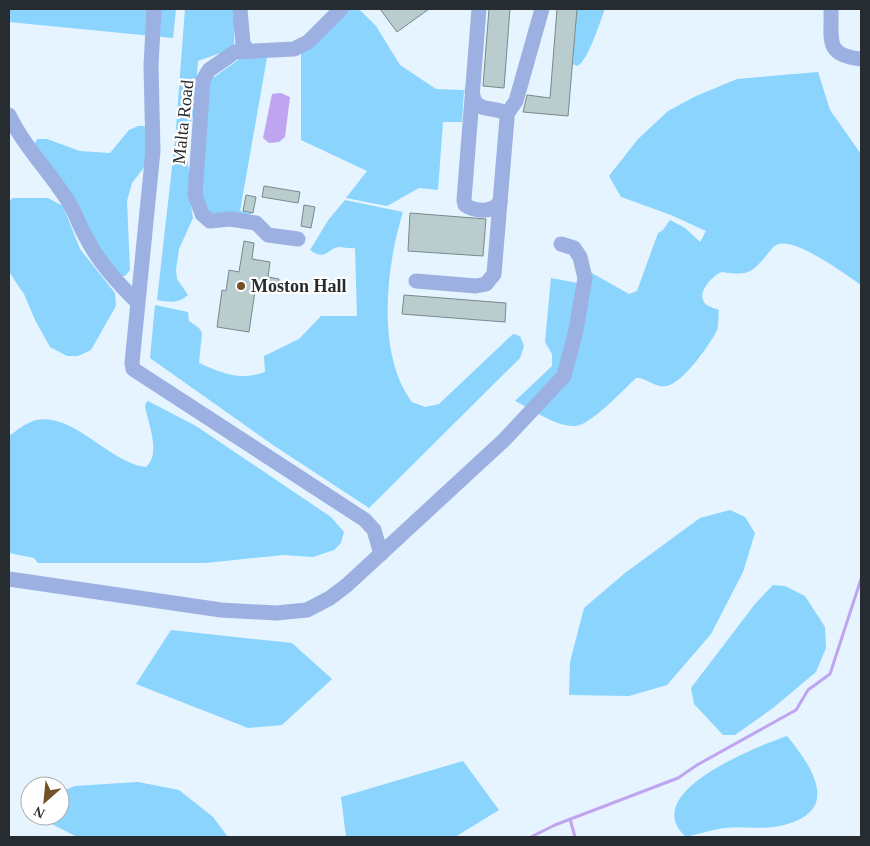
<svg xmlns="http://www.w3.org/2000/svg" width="870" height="846" viewBox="0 0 870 846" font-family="'Times New Roman',serif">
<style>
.green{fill:#8ad4fe}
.water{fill:#bfa5ef}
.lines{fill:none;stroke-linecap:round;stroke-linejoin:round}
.stream{stroke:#bfa5ef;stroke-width:3}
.building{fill:#bacdce;stroke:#77898a}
.minor{stroke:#9cb0e2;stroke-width:15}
.poi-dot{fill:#735129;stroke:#fff;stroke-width:2}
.labels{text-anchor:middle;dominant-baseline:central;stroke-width:4.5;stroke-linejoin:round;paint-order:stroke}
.street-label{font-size:18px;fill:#272c30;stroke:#fff}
.poi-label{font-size:18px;font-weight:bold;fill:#272c30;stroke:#fff;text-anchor:start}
</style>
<rect width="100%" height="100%" fill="#e5f4fe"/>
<g class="green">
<polygon points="9,9 176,9 173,38 9,22"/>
<path d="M 185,9 L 235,9 L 234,48 L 198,61 L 194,113 L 188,130 L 186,155 L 190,174 L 189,193 L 193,218 L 179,249 L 176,270 L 177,279 L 188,295 C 177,304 170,302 157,300 L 175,141 Z"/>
<polygon points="343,9 357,9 361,11 376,26 400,65 436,89 464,90 462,122 443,122 438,190 419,188 387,206 346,198 367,171 301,140 301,52"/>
<path d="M 577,9 L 605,9 C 600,21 588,62 577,66 L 573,64 Z"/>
<polygon points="268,52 240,211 251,213 249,219 210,213 201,202 210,80 241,58"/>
<path d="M 818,72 L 830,110 L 861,154 L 861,285 C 845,274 798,239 779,244 C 775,245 772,248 770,251 C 752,273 750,276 722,272 C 713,275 697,292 704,302 C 706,306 714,308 719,310 C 718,316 719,324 717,330 C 710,345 682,384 666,386 C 655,388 646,377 636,378 C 624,389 590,426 575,426 C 556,427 532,409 515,401 L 552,366 L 552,354 L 545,342 L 551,278 L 583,284 L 590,272 L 629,294 L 637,291 L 658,233 L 663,230 L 670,220 L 685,228 L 700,242 L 706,231 L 671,215 L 621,197 L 609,176 L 638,139 L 668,111 L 696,96 L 737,79 Z"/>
<polygon points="138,126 144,126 148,130 146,165 132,183 127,201 130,270 125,276 117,276 34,145 37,139 47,139 80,151 110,153 129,130"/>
<polygon points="13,198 48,198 63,206 80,249 115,293 116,306 91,350 78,356 67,356 50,347 35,320 24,294 9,272 9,201"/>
<path d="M 345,200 L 403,212 C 386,266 376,354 412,402 L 425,407 L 439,404 L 513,334 L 520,336 L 524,346 L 520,358 L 369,508 L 273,445 L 150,358 L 155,305 L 188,312 L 189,321 L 199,328 L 202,333 L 199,363 C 225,374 238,381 265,372 L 264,356 L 299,339 L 321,316 L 357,316 L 355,248 C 349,249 345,247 339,247 C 327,248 327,262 310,250 L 329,219 Z"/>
<path d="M 148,401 L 196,426 L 331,517 L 344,532 L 341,543 L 334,550 L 313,557 L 284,555 L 205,563 L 38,563 L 34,558 L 9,553 L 9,436 C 17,430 26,423 36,420 C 74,412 109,463 146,467 C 161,454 149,425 145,407 L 146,403 Z"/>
<polygon points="730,510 745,517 755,533 743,572 711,634 667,685 629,696 569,695 570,662 584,608 625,573 700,518"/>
<polygon points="773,585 785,586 805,596 825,627 826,648 816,672 773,708 735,735 723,735 694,704 691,688 755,604"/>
<polygon points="171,630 292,643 332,679 282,725 248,728 136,684"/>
<path d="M 787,736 C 818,773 841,816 774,827 C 757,829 740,826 724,828 C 711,830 698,834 686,837 C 637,793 756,747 787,736 Z"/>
<polygon points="463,761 499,810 455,837 346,837 341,797"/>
<polygon points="138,782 179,790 213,817 228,837 77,837 52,824 51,816 60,816 60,792 75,786"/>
</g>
<polygon class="water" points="281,93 290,97 285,137 279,142 269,143 263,138 272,94"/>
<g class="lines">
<g class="stream">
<polyline points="570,819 575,837"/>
<polyline points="531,837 555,825 678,778 697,765 796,710 808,690 830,674 861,579"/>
</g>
</g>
<g class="building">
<polygon points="380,9 429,9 397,32"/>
<polygon points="489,9 510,9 504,88 483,86"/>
<polygon points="557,9 577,9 568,116 523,112 527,95 550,98"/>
<polygon points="264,186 300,192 298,203 262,197"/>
<polygon points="246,195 256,197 253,213 243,211"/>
<polygon points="304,205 315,207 311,228 301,226"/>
<polygon points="410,213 486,219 483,256 408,251"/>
<polygon points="244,241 254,243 252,259 270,262 268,277 279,279 278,288 256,284 249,332 217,327 222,290 226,291 229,270 239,272"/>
<polygon points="404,295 506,303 505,322 402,314"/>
</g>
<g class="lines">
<g class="minor">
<polyline points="154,9 151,66 153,151 132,363 133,369 365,520 374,530 381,554"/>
<polyline points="240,9 243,44 248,50"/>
<path d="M 479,9 L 464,200 L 465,205 C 476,212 492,213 500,202"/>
<path d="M 831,9 C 832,40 824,55 861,59"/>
<polyline points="507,114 516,101 542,9"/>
<path d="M 9,115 C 23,145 48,170 66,198 C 75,210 79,226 87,239 C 99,263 119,284 137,302"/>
<polyline points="298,239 268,235 256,223 230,219 210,221 202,214 195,195 203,80 209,70 235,52 294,49 308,42 341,9"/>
<path d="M 416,281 L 476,286 L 486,284 L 494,274 L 507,118 L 507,114 C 493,104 475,116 472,91"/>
<polyline points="9,579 221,610 276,613 307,610 330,598 347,585 504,440 564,376 576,330 585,278 580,257 574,248 561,244"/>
</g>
</g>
<circle class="poi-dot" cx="241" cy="286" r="5"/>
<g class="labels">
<g class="street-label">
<text transform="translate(183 122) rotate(-84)">Malta Road</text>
</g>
<g class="poi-label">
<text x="251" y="286">Moston Hall</text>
</g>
</g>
<rect width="870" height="846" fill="none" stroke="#272c30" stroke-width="20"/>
<g transform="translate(45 801) rotate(207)"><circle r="24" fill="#ffffff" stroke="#a9abac"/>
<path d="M0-4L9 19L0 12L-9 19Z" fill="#735129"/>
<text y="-8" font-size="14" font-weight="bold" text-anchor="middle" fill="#272c30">N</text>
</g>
</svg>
